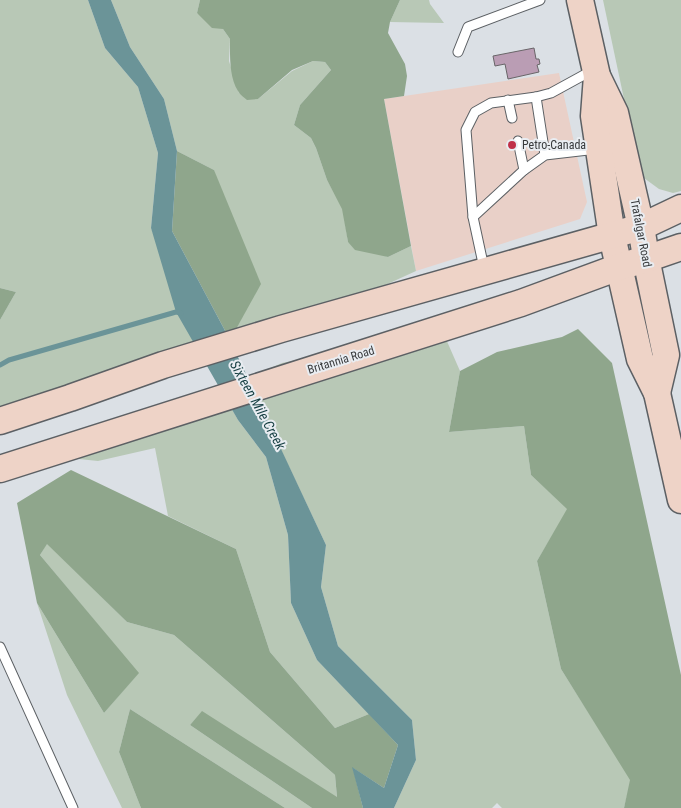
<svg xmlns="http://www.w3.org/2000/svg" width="681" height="808" viewBox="0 0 681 808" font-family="'Roboto Condensed',sans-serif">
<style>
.commercial{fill:#e9d0c8}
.green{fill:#b8c8b6}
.forest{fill:#8fa68c}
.water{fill:#6b9498}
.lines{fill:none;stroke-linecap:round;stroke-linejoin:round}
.stream{stroke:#6b9498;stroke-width:5}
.building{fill:#ba9db4;stroke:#696568}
.service-casing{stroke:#5c6064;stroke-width:11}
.secondary-casing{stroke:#5c6064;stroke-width:29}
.service{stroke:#fff;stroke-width:9}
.secondary{stroke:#eed3c7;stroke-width:26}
.poi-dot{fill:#c03048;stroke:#e9edf2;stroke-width:2}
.labels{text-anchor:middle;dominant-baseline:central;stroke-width:4;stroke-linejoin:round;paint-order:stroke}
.poi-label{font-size:12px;fill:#383a3c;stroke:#e9edf2;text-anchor:start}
.street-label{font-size:12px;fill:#383a3c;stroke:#e9edf2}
.water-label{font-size:14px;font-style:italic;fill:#163f42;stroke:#e9edf2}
</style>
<rect width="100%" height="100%" fill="#dbe0e5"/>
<polygon class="commercial" points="559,73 587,202 580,219 416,271 384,99"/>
<g class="green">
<polygon points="0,0 88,0 105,48 138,87 158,153 151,228 203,359 0,427 0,320 16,292 0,288"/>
<polygon points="111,0 200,0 197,13 223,29 230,39 229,61 239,93 258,99 292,71 313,61 325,62 331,70 300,105 294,125 311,138 316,148 327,180 343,209 348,242 388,257 411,246 416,271 267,339 234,349 214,170 177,151 164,99 130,47"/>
<polygon points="400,0 429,0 430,4 444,23 390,22"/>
<polygon points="603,0 681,0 681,191 673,193 659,189 644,178 638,165"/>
<polygon points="442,330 460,371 449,432 524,426 531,475 568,509 537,561 561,669 631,780 624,808 502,808 497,803 492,808 394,808 416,760 412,720 338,646 321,587 326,545 247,378 282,363"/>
<polygon points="219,386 238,420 266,457 288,535 291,603 317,660 369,714 335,728 270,652 236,549 168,516 155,448 98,461 21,453 24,447"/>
<polygon points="47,543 127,622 174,635 335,775 337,798 202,712 190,725 312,808 285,808 130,709 119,752 141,808 122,808 67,695 37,603 104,713 138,673 40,555"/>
</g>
<g class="forest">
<path d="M 200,0 L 400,0 L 390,22 L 388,33 L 405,64 L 407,76 L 404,96 L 384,99 L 411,246 L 388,257 L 355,250 L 348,242 L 342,209 L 327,180 L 316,148 L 311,138 L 294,125 L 300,105 L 331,70 L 325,62 L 313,61 L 292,70 L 258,99 L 247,100 C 244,97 240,95 238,91 C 229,77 230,55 230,39 L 223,29 L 212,28 L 197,13 Z"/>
<polygon points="177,151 214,170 261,284 230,340 172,231"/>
<polygon points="0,288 16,292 0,320"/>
<polygon points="578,329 612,363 681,675 681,808 624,808 630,780 561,669 537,561 567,509 531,475 524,426 449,432 460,371 497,352 562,337"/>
<polygon points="71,470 236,549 270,652 335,728 369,714 398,745 384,788 353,768 363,808 312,808 190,725 202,711 337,797 335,775 174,635 127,622 47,544 40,555 139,673 104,713 37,603 17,503"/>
<polygon points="130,709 285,808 141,808 119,752"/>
</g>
<polygon class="water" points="88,0 111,0 130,47 164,99 177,151 172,231 230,340 326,545 321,587 338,646 412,720 416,760 394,808 363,808 352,767 384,788 398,745 317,660 291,603 288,535 266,457 238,420 176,312 151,228 158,153 138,87 105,48"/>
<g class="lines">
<polyline class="stream" points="0,365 9,360 176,312 181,313"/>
</g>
<polygon class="building" points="534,48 536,59 539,59 540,64 537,65 539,72 508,79 505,64 495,66 493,56"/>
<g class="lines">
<g class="service-casing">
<g id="service">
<polyline points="458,52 468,27 540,0"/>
<polyline points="536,97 545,155"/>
<polyline points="508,100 512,118"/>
<polyline points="518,141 524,170"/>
<polyline points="473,217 524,170 545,155 597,149"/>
<polyline points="484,268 473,217 466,130 475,112 491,103 536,97 551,93 593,70"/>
<polyline points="0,647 73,808"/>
</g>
</g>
<g class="secondary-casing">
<g id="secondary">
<polyline points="580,0 597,76 615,113 641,227 647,263 666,355 657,393"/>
<polyline points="597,76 594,116 612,236 640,359 657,393 681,500"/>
<polyline points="0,421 70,398 163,365 281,329 641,227 681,208"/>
<polyline points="0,469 521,303 619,267 646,259 681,247"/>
</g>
</g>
<use href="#service" class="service"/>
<use href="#secondary" class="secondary"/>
</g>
<circle class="poi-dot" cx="512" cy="145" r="5"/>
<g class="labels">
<g class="poi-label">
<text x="522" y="145">Petro-Canada</text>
</g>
<g class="street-label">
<text transform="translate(641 233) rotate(79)">Trafalgar Road</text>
<text transform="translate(341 360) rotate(-17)">Britannia Road</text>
</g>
<g class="water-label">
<text transform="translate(258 405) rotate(61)">Sixteen Mile Creek</text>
</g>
</g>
</svg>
